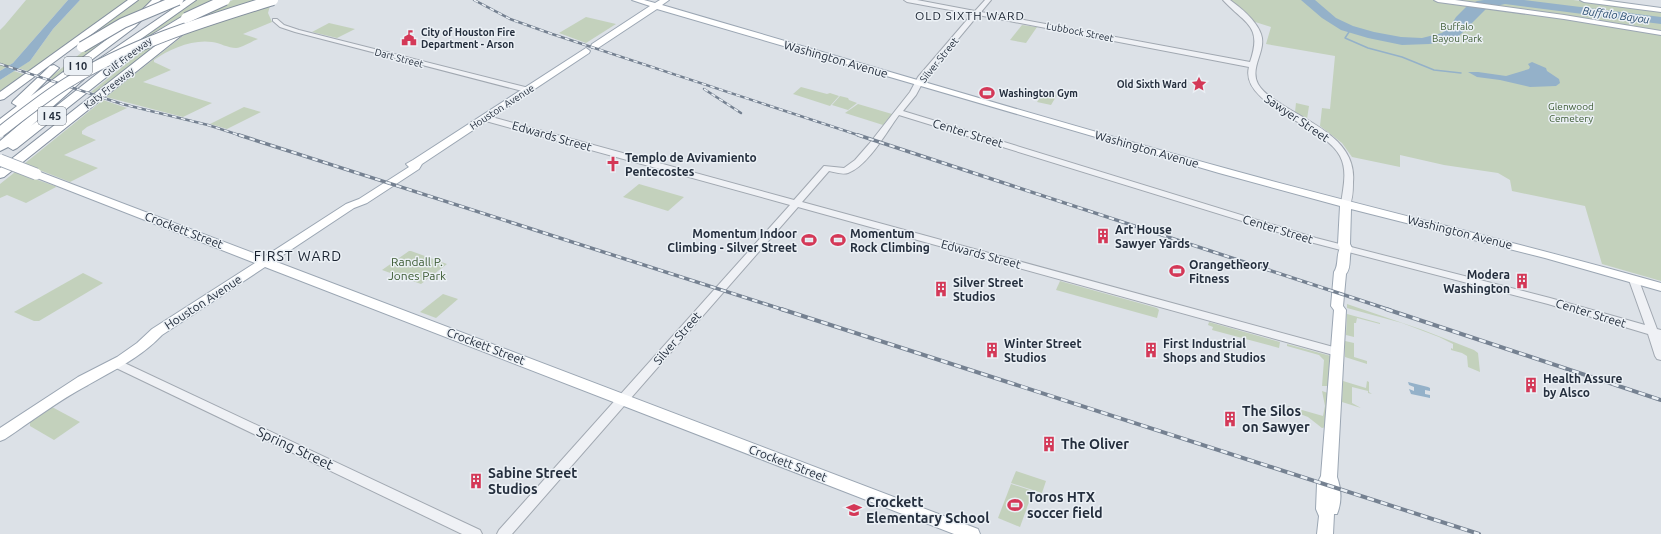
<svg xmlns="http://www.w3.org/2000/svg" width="1661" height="534" viewBox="0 0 1661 534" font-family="Ubuntu,sans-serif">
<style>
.green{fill:#c3d1bc}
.water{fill:#94b1c9}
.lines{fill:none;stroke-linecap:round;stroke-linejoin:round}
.stream{stroke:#94b1c9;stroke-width:1.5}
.minor-casing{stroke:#a1a8b1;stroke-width:2}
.major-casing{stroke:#9ba6b3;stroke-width:2}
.highway-casing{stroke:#838f9e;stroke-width:2}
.minor{fill:#eff1f5;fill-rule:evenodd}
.major{fill:#fff;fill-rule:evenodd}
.highway{fill:#fff;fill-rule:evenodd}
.rail-far2-casing{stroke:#758191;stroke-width:2.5}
.rail-far1-casing{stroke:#758191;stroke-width:3.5}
.rail-casing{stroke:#758191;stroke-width:4}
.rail-far2{stroke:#ebf0f5;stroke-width:1.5;stroke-dasharray:4.5;stroke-linecap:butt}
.rail-far1{stroke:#ebf0f5;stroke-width:2;stroke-dasharray:5.5;stroke-linecap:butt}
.rail{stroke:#ebf0f5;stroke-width:2.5;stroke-dasharray:7;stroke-linecap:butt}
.major-bridge-casing{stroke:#9ba6b3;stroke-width:13;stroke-linecap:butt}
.highway-bridge-casing{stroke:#838f9e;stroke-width:12;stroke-linecap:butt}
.major-bridge{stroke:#fff;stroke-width:11}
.highway-bridge{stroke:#fff;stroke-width:10}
.labels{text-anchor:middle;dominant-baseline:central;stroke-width:3;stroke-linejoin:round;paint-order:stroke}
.far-park-label{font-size:10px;fill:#3b5a32;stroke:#ebf0f5}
.far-poi-label{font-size:10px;font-weight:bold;fill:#252f3e;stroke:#ebf0f5;text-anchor:start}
.far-street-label{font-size:10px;fill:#252f3e;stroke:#ebf0f5}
.far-water-label{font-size:11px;font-style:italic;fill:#2d5073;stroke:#ebf0f5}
.shield{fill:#ebf0f5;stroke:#606975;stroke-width:1}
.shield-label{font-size:11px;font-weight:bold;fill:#252f3e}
.far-quarter-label{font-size:12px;letter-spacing:1px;fill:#17202e;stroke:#ebf0f5}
.street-label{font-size:12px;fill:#252f3e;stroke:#ebf0f5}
.poi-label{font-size:12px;font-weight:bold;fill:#252f3e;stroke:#ebf0f5;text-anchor:start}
.park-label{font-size:12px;fill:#3b5a32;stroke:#ebf0f5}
.quarter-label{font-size:14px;letter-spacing:1px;fill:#17202e;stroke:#ebf0f5}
.near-poi-label{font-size:14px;font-weight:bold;fill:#252f3e;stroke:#ebf0f5;text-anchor:start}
.near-street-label{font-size:14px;fill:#252f3e;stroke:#ebf0f5}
</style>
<rect width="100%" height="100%" fill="#dce1e7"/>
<g class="green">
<polygon points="26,0 68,0 13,63 0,71 0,30 5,25"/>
<polygon points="80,0 129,0 30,72 18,68 30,61 53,29"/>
<polygon points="137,0 152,0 142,10 78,45 75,45"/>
<polygon points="196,0 213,0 210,3 173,21 142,40 137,40"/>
<polygon points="233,0 266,0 206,16 216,7"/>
<polygon points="1227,0 1573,0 1661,11 1661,281 1602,264 1585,206 1512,191 1510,180 1498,173 1444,165 1400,155 1400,167 1352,157 1342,143 1320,126 1322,108 1330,109 1335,56 1266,44 1271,27 1252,21"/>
<path d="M 271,2 L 268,13 L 272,22 L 243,34 L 258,39 C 252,41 242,48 236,48 C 228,48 220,43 212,42 C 193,39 169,49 154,60 L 154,62 L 171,70 L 143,82 L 212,103 L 183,117 L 106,97 L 194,27 Z"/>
<polygon points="586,17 616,24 586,43 559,33"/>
<polygon points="329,23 355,29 337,38 312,32"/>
<polygon points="127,25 55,80 49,78 85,50"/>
<polygon points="1022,25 1037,27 1026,43 1010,40"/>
<polygon points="173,34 98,94 91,92 152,43"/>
<polygon points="14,71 26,75 0,93 0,80"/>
<polygon points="801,87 827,94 830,93 839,96 830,106 793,94"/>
<polygon points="1044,92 1057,95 1051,105 1037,102"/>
<polygon points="840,96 848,98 849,100 857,103 848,110 832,105"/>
<polygon points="103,100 127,108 87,127 82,131 82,134 96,140 64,155 98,168 70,182 24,164"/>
<polygon points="1296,103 1309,106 1307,119 1295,112"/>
<polygon points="858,104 892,114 883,125 845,113"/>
<polygon points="244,107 261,112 227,129 210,124"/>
<polygon points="15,172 55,186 56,187 26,203 7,195 0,198 0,184"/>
<polygon points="639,184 684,197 668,211 623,197"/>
<polygon points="409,251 411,251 447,264 421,284 382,270"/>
<polygon points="83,273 103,283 39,321 34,321 14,312"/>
<polygon points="1060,281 1157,308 1159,310 1157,318 1056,290"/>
<polygon points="443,294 458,299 436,318 420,312"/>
<polygon points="1347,304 1423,330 1474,350 1478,353 1480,372 1468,367 1467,356 1462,353 1451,350 1451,348 1453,349 1453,344 1439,337 1402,323 1347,308"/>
<polygon points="1347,314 1380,323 1380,324 1357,318 1356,323 1354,323 1354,337 1346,335"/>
<polygon points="1209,322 1280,342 1279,348 1212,330 1213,327 1208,325"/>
<polygon points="1345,341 1354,343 1354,357 1367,361 1367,364 1345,357"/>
<polygon points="1287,344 1331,356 1328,386 1322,386 1324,360 1319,355 1287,346"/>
<polygon points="1343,381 1366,388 1367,381 1369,382 1369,392 1372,394 1368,393 1368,391 1352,387 1352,403 1361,408 1342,402"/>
<polygon points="1322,391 1328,393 1326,427 1322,428 1308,417 1287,409 1288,406 1323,416 1325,406"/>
<polygon points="52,407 80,422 54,440 30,426 30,421"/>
<polygon points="1016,471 1046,481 1042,493 1011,483"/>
<polygon points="1011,484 1033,491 1020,527 998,518"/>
</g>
<g class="water">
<polygon points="68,0 80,0 53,29 30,61 0,80 0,71 13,63"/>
<polygon points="1301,0 1315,0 1336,18 1353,26 1374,32 1401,37 1422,38 1442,33 1451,25 1456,17 1467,6 1477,1 1484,0 1524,0 1661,17 1661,24 1505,4 1487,8 1455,40 1429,44 1402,45 1368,38 1341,30 1322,18"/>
<polygon points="1532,62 1546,68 1547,71 1559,79 1560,83 1556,86 1530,87 1500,80 1477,77 1468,72 1478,72 1506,76 1529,69 1530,67 1528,64"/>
<polygon points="1408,382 1428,387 1430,388 1430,391 1425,390 1425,394 1430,395 1430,398 1411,394 1409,389 1414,391 1414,387 1409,385"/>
</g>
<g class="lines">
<polyline class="stream" points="1349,32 1345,38 1368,48 1402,57 1434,70 1461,73"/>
<g class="minor-casing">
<g id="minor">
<path d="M 904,0 L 917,0 L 975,11 L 985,0 L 991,0 L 981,12 L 1250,62 C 1263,25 1245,24 1223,0 L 1230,0 C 1241,8 1256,20 1261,34 C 1267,51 1249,67 1258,84 C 1263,93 1273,99 1281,104 C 1310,123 1357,140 1353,182 C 1353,189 1353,200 1349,206 L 1346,207 L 1341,204 C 1343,188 1348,171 1340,156 C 1324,125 1239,105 1249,67 L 978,15 L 924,80 L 916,95 L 903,111 L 1316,238 L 1550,298 L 1645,325 L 1629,280 L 1630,278 L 1638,278 L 1657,329 L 1661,330 L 1661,360 L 1657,359 L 1655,356 L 1648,334 L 1548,304 L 1310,242 L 899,115 C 887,131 868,166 848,173 C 842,175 834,172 829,171 L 802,202 L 1337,348 L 1341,349 L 1343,352 L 1341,355 L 1337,356 L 798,207 L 512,534 L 497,534 L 499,530 L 790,205 L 482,120 L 482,116 L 488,116 L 794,200 L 824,166 L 844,168 L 855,160 L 869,144 L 910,92 L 918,77 L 972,14 L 907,2 Z"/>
<polygon points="273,19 277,19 284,25 299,30 529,88 530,90 526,92 295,32 280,27 273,21"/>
<polygon points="116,359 480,530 482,534 462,534 112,366 110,363 112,360"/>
</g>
</g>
<g class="major-casing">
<g id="major">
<path d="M 632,0 L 644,0 L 655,3 L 660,0 L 669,0 L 662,5 C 851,60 1039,117 1228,169 C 1372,209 1517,242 1661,283 L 1661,291 L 1545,258 L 1351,209 L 1350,244 L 1352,248 C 1348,256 1352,267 1346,274 L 1343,306 L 1346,310 L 1337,477 C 1341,488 1342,502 1337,514 L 1334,514 L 1333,534 L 1317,534 L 1319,516 L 1316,509 L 1317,484 L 1321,476 L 1334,310 L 1331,306 L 1334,272 C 1339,265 1336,256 1340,248 L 1338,244 L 1340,206 L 1219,173 L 657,9 L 598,48 L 592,48 L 591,46 L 592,44 L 650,6 Z"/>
<polygon points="1434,0 1455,0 1564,15 1661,31 1661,35 1564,19 1438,2"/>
<polygon points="1580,0 1602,0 1661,8 1661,12 1584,2"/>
<path d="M 586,48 L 590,51 L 589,53 L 422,164 L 419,169 L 367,203 L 354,208 L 274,261 L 978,529 L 980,534 L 954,534 L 265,267 L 162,335 C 140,358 114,370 88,385 C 59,400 32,421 5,439 L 0,441 L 0,428 L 78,377 L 117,357 L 137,343 L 152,329 L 255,263 L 32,176 L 31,174 L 32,172 L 40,172 L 264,257 L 346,204 L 359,199 L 409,167 L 406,164 L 413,160 Z"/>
</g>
</g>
<g class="highway-casing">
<g id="highway">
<polygon points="128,0 138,0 4,99 0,100 0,92"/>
<polygon points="152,0 161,0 135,27 4,126 0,127 0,119 17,106 12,103 13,101 50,66 54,65 59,68 31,96 129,23"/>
<polygon points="186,0 196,0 104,65 96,65 95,63 96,61"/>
<polygon points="212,2 217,5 215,7 182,35 4,177 0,178 0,168 187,21 138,52 17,148 13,150 8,147 0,151 0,141 75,77 83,77 84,79 31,126 130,48 183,16 189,16 190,19 209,3"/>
</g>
</g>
<use href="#minor" class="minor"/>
<use href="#major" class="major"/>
<use href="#highway" class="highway"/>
<g class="rail-far2-casing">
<g id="rail-far2">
<polyline points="474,0 510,19 552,34 861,136"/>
<polyline points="0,64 122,104 208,125 242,136"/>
<polyline points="704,89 741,113"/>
</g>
</g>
<g class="rail-far1-casing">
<g id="rail-far1">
<polyline points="239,135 784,310"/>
<polyline points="858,135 1390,310"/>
</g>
</g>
<g class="rail-casing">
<g id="rail">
<polyline points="781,309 1479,534"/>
<polyline points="1386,309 1661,400"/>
</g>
</g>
<use href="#rail-far2" class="rail-far2"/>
<use href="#rail-far1" class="rail-far1"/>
<use href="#rail" class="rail"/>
<g class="major-bridge-casing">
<polyline id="major-bridge" points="0,160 36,174"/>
</g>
<g class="highway-bridge-casing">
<g id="highway-bridge">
<polyline points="186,18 225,0"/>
<polyline points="82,47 123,23 178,0"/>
<path d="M 0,132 C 22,115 43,98 67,83 C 130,44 202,22 273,0"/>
</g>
</g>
<use href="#major-bridge" class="major-bridge"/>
<use href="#highway-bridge" class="highway-bridge"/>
</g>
<defs>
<g id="civic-bare" transform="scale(1.2)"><path d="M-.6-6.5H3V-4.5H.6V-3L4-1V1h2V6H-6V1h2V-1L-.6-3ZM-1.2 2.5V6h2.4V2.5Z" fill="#d43857" stroke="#ebf0f5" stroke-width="2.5" paint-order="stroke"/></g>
<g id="sight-bare" transform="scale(1.2)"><path d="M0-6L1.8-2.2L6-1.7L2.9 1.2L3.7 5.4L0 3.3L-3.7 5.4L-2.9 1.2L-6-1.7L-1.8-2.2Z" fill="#d43857" stroke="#ebf0f5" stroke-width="2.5" paint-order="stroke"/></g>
<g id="stadium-bare" transform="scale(1.2)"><path d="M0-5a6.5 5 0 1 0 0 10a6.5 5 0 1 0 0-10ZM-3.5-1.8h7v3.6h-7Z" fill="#d43857" stroke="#ebf0f5" stroke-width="2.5" paint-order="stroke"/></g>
<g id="church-bare" transform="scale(1.2)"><path d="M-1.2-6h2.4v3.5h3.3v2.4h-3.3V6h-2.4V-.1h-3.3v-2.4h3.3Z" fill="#d43857" stroke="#ebf0f5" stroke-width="2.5" paint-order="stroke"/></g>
<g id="building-bare" transform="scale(1.2)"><path d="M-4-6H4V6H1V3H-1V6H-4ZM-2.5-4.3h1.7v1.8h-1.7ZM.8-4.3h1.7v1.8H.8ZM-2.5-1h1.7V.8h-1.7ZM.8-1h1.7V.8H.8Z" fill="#d43857" stroke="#ebf0f5" stroke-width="2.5" paint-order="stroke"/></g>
<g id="school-bare" transform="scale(1.2)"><path d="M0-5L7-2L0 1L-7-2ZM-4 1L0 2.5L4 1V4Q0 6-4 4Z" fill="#d43857" stroke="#ebf0f5" stroke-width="2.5" paint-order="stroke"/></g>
</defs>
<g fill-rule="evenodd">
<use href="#civic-bare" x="409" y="38"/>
<use href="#sight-bare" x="1199" y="84"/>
<use href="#stadium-bare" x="987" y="93"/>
<use href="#church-bare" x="613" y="164"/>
<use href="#building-bare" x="1103" y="236"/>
<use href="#stadium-bare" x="809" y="240"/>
<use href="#stadium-bare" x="838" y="240"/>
<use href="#stadium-bare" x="1177" y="271"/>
<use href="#building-bare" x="1522" y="281"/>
<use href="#building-bare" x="941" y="289"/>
<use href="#building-bare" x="992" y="350"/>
<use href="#building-bare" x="1151" y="350"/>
<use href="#building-bare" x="1531" y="385"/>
<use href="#building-bare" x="1230" y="419"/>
<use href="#building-bare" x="1049" y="444"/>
<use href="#building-bare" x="476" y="481"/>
<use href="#stadium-bare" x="1015" y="505"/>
<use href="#school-bare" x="854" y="510"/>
</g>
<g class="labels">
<g class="far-park-label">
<text x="1457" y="26">Buffalo<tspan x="1457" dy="12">Bayou Park</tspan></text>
<text x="1571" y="106">Glenwood<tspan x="1571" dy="12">Cemetery</tspan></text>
</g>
<g class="far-poi-label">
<text x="421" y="32">City of Houston Fire<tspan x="421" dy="12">Department - Arson</tspan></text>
<text x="1187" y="84" text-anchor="end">Old Sixth Ward</text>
<text x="999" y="93">Washington Gym</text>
</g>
<g class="far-street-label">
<text transform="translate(1080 32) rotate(11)">Lubbock Street</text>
<text transform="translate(127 57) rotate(-37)">Gulf Freeway</text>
<text transform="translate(399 58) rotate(15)">Dart Street</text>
<text transform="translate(939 60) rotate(-51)">Silver Street</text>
<text transform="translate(109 88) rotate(-38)">Katy Freeway</text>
<text transform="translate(502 107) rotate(-33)">Houston Avenue</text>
</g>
<g class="far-water-label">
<text transform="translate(1616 15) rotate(8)">Buffalo Bayou</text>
</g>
<g class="shield">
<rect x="64" y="57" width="28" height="18" rx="3"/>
<rect x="38" y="107" width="28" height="18" rx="3"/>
</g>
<g class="shield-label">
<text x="78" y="66">I 10</text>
<text x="52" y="116">I 45</text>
</g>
<g class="far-quarter-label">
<text x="970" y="15">OLD SIXTH WARD</text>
</g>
<g class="street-label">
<text transform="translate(836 59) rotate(16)">Washington Avenue</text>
<text transform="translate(1297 118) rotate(34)">Sawyer Street</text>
<text transform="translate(968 133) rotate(17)">Center Street</text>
<text transform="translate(552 136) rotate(16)">Edwards Street</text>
<text transform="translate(1147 149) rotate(16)">Washington Avenue</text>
<text transform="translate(1278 229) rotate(17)">Center Street</text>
<text transform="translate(184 230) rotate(21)">Crockett Street</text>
<text transform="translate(1460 232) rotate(14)">Washington Avenue</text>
<text transform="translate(981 254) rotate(15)">Edwards Street</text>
<text transform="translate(203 302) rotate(-33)">Houston Avenue</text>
<text transform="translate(1591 313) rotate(17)">Center Street</text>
<text transform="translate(677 338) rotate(-49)">Silver Street</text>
<text transform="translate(486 346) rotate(21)">Crockett Street</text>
<text transform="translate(788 463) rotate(21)">Crockett Street</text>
</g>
<g class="poi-label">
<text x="625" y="157">Templo de Avivamiento<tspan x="625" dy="14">Pentecostes</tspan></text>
<text x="1115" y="229">Art House<tspan x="1115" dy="14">Sawyer Yards</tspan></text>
<text x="797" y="233" text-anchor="end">Momentum Indoor<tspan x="797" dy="14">Climbing - Silver Street</tspan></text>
<text x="850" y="233">Momentum<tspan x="850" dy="14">Rock Climbing</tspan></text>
<text x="1189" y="264">Orangetheory<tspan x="1189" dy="14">Fitness</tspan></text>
<text x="1510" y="274" text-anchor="end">Modera<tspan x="1510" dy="14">Washington</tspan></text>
<text x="953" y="282">Silver Street<tspan x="953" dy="14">Studios</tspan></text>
<text x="1004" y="343">Winter Street<tspan x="1004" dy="14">Studios</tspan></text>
<text x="1163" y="343">First Industrial<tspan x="1163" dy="14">Shops and Studios</tspan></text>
<text x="1543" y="378">Health Assure<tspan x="1543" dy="14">by Alsco</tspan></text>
</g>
<g class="park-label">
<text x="417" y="261">Randall P.<tspan x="417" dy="14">Jones Park</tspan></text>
</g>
<g class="quarter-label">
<text x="298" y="256">FIRST WARD</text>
</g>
<g class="near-poi-label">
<text x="1242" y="411">The Silos<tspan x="1242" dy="16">on Sawyer</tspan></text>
<text x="1061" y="444">The Oliver</text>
<text x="488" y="473">Sabine Street<tspan x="488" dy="16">Studios</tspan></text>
<text x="1027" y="497">Toros HTX<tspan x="1027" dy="16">soccer field</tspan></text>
<text x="866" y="502">Crockett<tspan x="866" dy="16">Elementary School</tspan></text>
</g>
<g class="near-street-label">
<text transform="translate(295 448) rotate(25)">Spring Street</text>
</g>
</g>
</svg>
